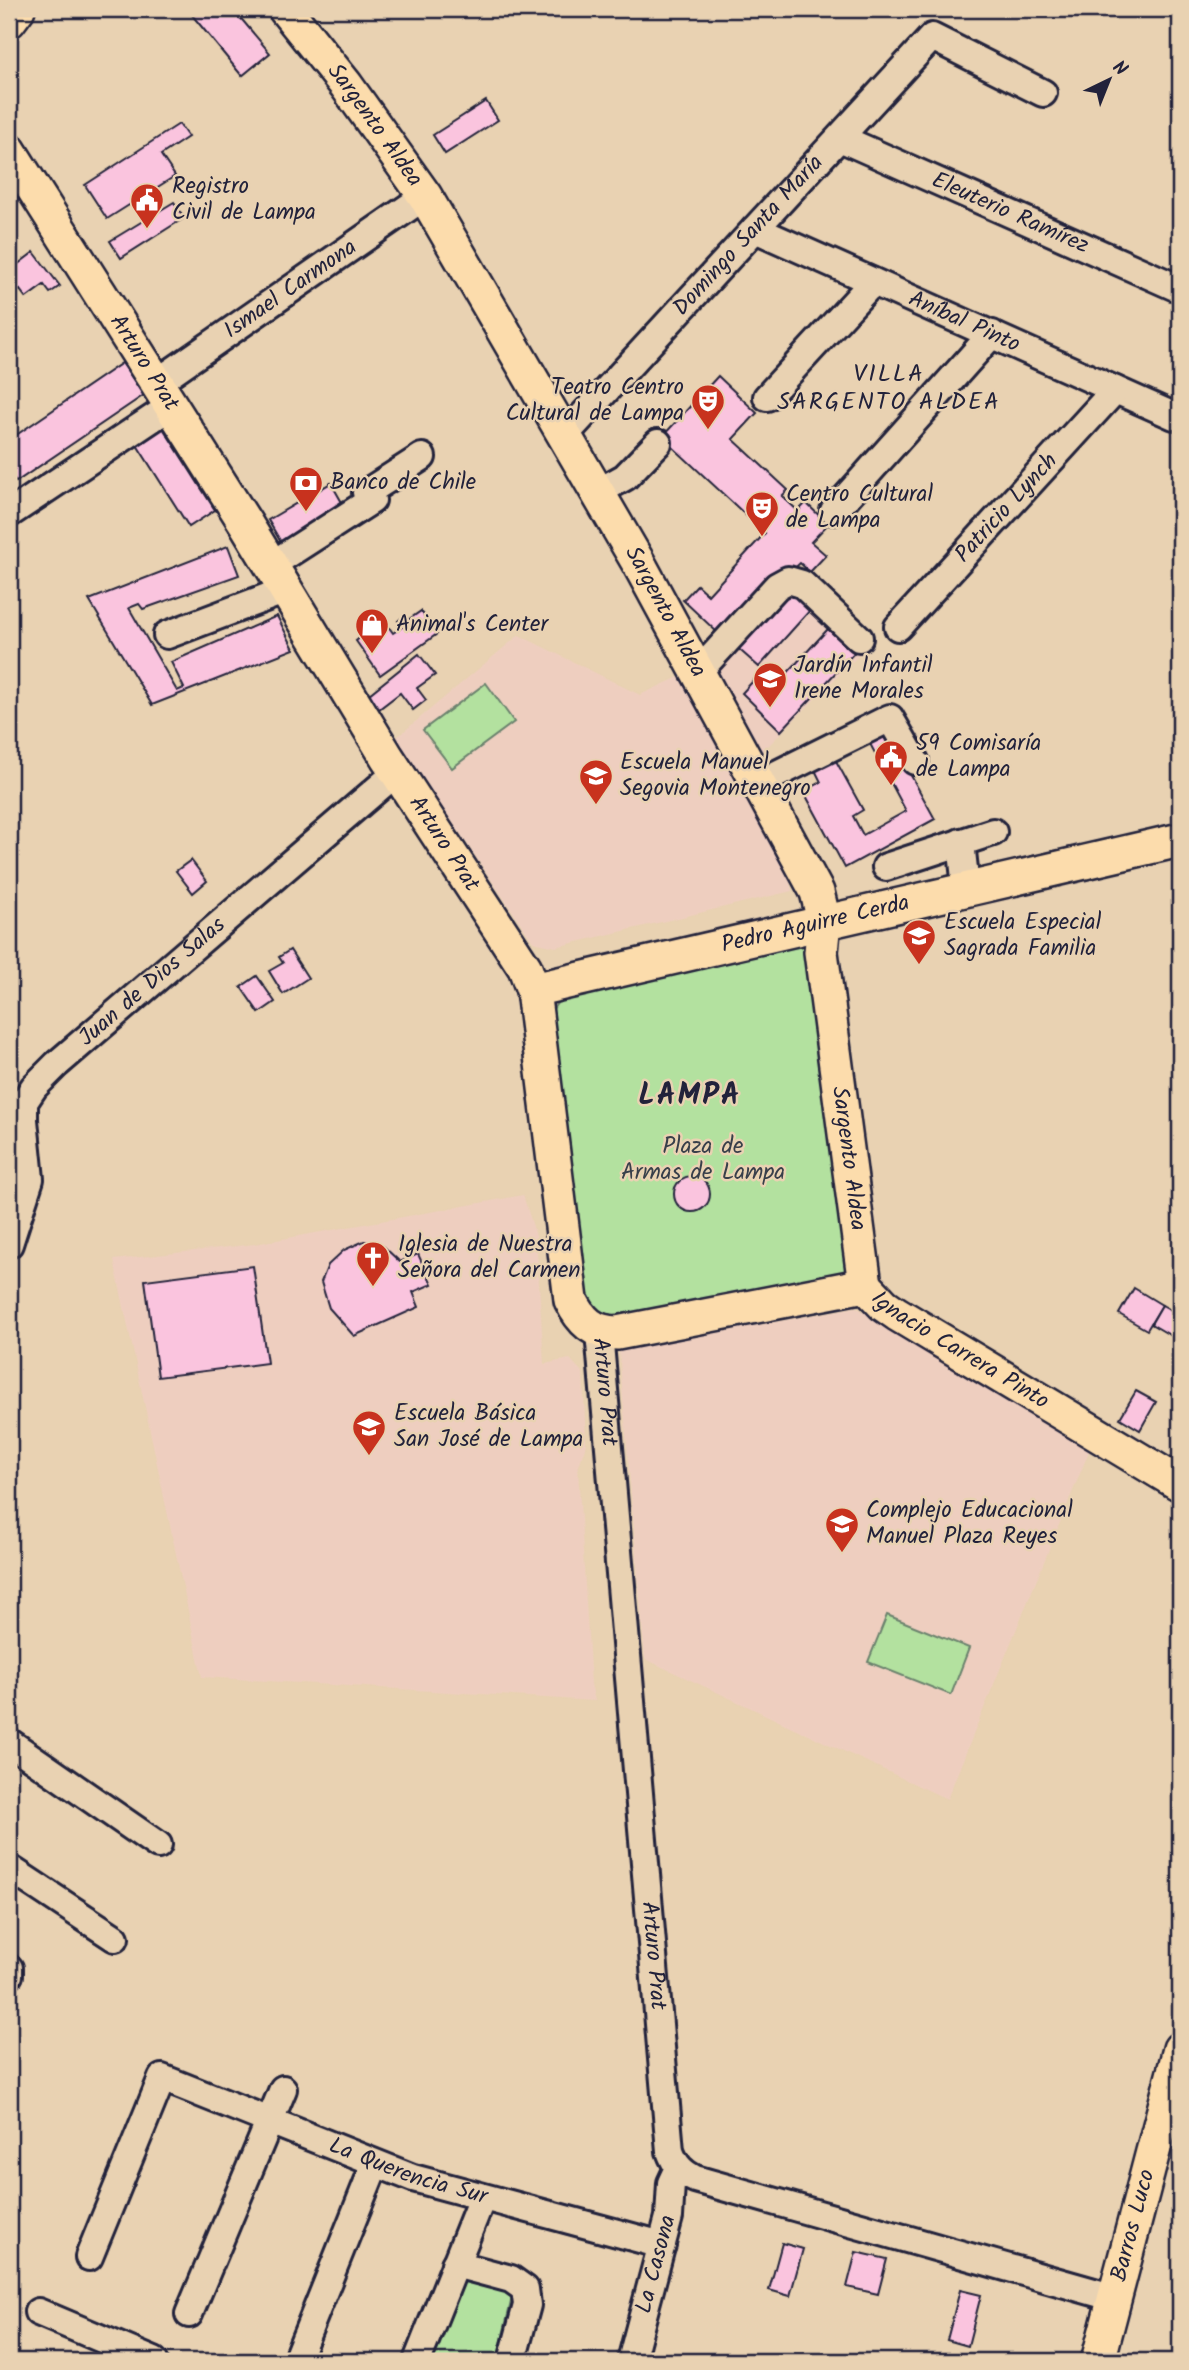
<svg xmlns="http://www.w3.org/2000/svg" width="1189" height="2370" viewBox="0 0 1189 2370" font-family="Kalam,sans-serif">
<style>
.built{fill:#eecebf}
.green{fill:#b3e19f;stroke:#6a826d;stroke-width:2}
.building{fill:#fac4de;stroke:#22223b;stroke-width:2}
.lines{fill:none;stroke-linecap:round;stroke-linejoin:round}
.minor-casing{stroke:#22223b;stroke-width:32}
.major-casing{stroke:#22223b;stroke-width:38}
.minor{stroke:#e9d2b2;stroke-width:26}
.major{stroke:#fcdcac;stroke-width:33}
.labels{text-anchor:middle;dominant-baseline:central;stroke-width:5;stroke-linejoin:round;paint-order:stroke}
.street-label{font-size:23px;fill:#22223b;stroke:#e9d2b2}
.poi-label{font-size:23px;fill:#22223b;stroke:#e9d2b2;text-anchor:start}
.park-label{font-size:23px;fill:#383f4a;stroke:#e9d2b2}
.neighbourhood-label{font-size:24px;letter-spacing:2px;fill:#22223b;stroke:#e9d2b2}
.district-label{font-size:30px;font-weight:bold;letter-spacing:2px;fill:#22223b;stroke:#e9d2b2}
</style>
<rect width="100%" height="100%" fill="#e9d2b2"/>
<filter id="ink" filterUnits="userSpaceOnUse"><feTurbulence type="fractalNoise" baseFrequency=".0143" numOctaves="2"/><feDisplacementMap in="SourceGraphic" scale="14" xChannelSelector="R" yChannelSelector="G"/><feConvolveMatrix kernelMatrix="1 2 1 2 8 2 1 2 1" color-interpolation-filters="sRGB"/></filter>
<g filter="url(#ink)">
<g class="built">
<polygon points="786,583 860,654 761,753 712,665"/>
<polygon points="519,635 640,695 681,676 788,873 792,891 556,947 533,942 396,738"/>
<polygon points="523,1195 536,1236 544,1364 570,1359 583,1373 586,1444 578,1469 591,1684 595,1701 202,1677 114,1260 255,1244"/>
<polygon points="856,1307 1090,1449 947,1799 645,1659 619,1351"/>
</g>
<g class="green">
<polygon points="486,683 514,722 452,768 423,730"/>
<polygon points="794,942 804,947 813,966 853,1266 846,1281 614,1323 584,1304 550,1013 561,998"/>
<polygon points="887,1615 969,1648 951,1695 868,1662"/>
<polygon points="463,2279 513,2293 497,2361 431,2361"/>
</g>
<g class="building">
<polygon points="199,9 233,9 270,53 242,76 192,15"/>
<polygon points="486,101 498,120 445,154 433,135"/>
<polygon points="179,124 188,137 161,155 175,176 107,219 85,185"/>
<polygon points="174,202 184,218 121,258 110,241"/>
<polygon points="34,252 60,286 50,293 44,285 26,298 20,290 9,298 9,271"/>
<polygon points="122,363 144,395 16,482 9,471 9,440"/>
<polygon points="718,376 757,413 733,439 788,490 782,496 798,511 806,503 828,524 811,542 826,555 810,572 800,563 721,636 683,600 697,585 708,595 765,533 662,437"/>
<polygon points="163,428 215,510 189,527 137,445"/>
<polygon points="331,483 344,506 285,549 268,520"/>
<polygon points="228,546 239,575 143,609 139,604 129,608 177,691 184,688 171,662 277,616 294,649 152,705 89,600"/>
<polygon points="787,585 812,608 759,667 734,645"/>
<polygon points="421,611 437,634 380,675 356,641 362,636 366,642 388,626 393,633 402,627 398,621 405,615 408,620"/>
<polygon points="828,629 854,653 781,731 742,693 766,667 780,681"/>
<polygon points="419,654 435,675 417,688 426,700 413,710 400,693 379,709 368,695"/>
<polygon points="887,732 935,819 845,868 804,792 821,782 815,770 835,759 863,810 853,816 863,835 906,811 869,742"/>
<polygon points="191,860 207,881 193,893 176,871"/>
<polygon points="290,950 308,978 283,994 269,971 283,963 279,957"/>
<polygon points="257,976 275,1002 259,1013 241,987"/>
<circle cx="692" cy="1194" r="18"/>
<polygon points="364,1241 384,1247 400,1262 418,1254 432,1284 413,1292 419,1307 354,1336 329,1308 321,1282 328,1265 344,1250"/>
<polygon points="253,1266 267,1363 158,1377 145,1280"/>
<polygon points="1134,1288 1162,1305 1147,1330 1119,1314"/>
<polygon points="1162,1305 1180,1315 1180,1341 1151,1324"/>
<polygon points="1136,1391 1156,1402 1140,1430 1120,1418"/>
<polygon points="782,2243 803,2249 790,2296 769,2290"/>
<polygon points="856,2252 887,2259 878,2294 847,2287"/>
<polygon points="960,2290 981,2295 968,2346 947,2340"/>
</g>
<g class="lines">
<g class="minor-casing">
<g id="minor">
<path id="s1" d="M 840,138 L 1180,289"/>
<path id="s2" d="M 755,229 L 1174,416"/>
<path id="s3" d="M 156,383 L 425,196"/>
<polyline points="767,397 873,282"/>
<path id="s4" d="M 565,435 L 932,37 L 1043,93"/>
<polyline points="598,492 625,477 658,443"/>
<polyline points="834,511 992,334"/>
<polyline points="9,514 171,406"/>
<polyline points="271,565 372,500 366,493 422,457"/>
<path id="s5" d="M 898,627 L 1115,390"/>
<polyline points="167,635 286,590"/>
<polyline points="699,671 777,586 788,580 802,584 859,638"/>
<polyline points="759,783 890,718 915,761"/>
<polyline points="961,842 966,888"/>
<polyline points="886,867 993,832"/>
<path id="s6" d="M 9,1244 L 30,1179 L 24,1120 L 24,1102 L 34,1087 L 57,1064 L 397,772"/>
<path id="s7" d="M 599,1332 L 670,2151 C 675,2165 682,2173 695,2179 L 1115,2298"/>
<polyline points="9,1742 158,1845"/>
<polyline points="9,1868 115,1938"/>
<polyline points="9,1968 9,1975"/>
<path id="s8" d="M 89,2257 L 162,2078 L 413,2178 L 662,2245"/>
<polyline points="455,2264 511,2279 525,2289 527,2305 512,2361"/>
<polyline points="38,2312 154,2361"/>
<polyline points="189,2314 283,2089"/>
<polyline points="296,2361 375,2164"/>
<polyline points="417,2361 482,2198"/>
<path id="s9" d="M 631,2361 L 669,2217 L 671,2183 L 678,2168"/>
</g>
</g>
<g class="major-casing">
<g id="major">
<path id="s10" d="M 285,9 L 346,85 L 425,196 L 638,562 L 817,892 L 824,921 L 821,952 L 865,1285"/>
<polyline points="9,21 18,9"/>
<path id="s11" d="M 9,150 L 246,524 L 387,757 L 525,968 L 533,990 L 571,1300 C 581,1321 593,1333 617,1333 L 865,1285"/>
<path id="s12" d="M 533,990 L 1180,840"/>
<path id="s13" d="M 865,1285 L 884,1305 L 897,1314 L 1180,1484"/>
<path id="s14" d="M 1098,2361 L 1180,2049"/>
</g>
</g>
<use href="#minor" class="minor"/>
<use href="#major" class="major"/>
</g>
</g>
<defs>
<g id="civic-pin" transform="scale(1.75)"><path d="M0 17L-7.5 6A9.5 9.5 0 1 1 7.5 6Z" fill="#c8321e" stroke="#e9d2b2"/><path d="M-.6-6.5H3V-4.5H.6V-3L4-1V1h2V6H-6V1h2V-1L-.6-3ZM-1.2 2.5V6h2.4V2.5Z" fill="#fff"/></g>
<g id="theatre-pin" transform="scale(1.75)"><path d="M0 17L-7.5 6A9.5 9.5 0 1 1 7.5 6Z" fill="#c8321e" stroke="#e9d2b2"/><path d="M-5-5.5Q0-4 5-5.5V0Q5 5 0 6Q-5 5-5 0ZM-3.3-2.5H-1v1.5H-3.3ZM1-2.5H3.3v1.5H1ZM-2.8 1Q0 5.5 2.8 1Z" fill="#fff"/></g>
<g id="bank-pin" transform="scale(1.75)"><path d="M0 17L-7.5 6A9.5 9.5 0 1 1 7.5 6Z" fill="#c8321e" stroke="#e9d2b2"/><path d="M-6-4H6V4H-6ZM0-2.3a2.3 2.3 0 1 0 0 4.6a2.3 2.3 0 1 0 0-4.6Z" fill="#fff"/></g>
<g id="shop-pin" transform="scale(1.75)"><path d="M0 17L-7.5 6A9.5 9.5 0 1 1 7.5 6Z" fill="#c8321e" stroke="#e9d2b2"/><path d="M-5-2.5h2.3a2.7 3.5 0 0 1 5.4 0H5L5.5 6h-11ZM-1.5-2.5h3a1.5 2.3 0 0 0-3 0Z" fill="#fff"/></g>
<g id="school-pin" transform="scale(1.75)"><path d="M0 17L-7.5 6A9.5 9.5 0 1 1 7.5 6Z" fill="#c8321e" stroke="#e9d2b2"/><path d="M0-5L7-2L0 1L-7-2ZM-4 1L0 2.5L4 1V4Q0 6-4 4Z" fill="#fff"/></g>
<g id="church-pin" transform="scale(1.75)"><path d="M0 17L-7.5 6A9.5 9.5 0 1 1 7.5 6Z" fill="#c8321e" stroke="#e9d2b2"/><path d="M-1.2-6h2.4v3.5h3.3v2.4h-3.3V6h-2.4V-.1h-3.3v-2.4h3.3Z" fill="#fff"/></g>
</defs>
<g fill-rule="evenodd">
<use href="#civic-pin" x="147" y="200"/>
<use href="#theatre-pin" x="708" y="401"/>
<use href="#bank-pin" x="306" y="483"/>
<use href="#theatre-pin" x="762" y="508"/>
<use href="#shop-pin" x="372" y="625"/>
<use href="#school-pin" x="770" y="679"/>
<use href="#civic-pin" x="891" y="757"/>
<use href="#school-pin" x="596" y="776"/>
<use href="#school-pin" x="919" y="936"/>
<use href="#church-pin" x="373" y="1258"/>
<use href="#school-pin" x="369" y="1427"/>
<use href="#school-pin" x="842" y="1524"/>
</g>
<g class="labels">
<g class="street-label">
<text stroke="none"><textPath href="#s10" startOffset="147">Sargento Aldea</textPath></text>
<text stroke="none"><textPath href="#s1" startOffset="186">Eleuterio Ramírez</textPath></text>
<text stroke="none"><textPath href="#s4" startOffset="271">Domingo Santa María</textPath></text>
<text stroke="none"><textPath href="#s3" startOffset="164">Ismael Carmona</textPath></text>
<text stroke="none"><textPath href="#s2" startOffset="229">Aníbal Pinto</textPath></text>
<text stroke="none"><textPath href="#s11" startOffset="252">Arturo Prat</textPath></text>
<text stroke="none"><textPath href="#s5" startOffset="161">Patricio Lynch</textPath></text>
<text stroke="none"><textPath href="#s10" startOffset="714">Sargento Aldea</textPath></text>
<text stroke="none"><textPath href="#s11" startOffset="819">Arturo Prat</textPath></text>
<text stroke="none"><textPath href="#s12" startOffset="290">Pedro Aguirre Cerda</textPath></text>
<text stroke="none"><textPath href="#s6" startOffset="322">Juan de Dios Salas</textPath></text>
<text stroke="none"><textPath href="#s10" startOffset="1302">Sargento Aldea</textPath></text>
<text stroke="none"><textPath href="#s13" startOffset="116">Ignacio Carrera Pinto</textPath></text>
<text stroke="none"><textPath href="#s7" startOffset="60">Arturo Prat</textPath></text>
<text stroke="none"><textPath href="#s7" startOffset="626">Arturo Prat</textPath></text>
<text stroke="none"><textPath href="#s8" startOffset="457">La Querencia Sur</textPath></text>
<text stroke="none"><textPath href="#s14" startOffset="140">Barros Luco</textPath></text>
<text stroke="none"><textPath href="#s9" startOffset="100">La Casona</textPath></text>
</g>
<g class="poi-label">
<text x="172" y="187">Registro<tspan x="172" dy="26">Civil de Lampa</tspan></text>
<text x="684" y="388" text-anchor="end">Teatro Centro<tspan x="684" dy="26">Cultural de Lampa</tspan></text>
<text x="330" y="483">Banco de Chile</text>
<text x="786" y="495">Centro Cultural<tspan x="786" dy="26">de Lampa</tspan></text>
<text x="396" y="625">Animal's Center</text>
<text x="794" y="666">Jardín Infantil<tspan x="794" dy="26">Irene Morales</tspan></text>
<text x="916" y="744">59 Comisaría<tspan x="916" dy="26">de Lampa</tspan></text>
<text x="620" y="763">Escuela Manuel<tspan x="620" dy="26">Segovia Montenegro</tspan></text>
<text x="944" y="923">Escuela Especial<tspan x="944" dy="26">Sagrada Familia</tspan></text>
<text x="398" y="1245">Iglesia de Nuestra<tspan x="398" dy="26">Señora del Carmen</tspan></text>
<text x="394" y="1414">Escuela Básica<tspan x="394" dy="26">San José de Lampa</tspan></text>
<text x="866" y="1511">Complejo Educacional<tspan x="866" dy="26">Manuel Plaza Reyes</tspan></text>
</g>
<g class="park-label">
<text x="703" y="1147">Plaza de<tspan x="703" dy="26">Armas de Lampa</tspan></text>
</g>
<g class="neighbourhood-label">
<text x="889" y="374">VILLA<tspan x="889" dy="28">SARGENTO ALDEA</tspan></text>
</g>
<g class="district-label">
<text x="690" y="1096">LAMPA</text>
</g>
</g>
<rect width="1189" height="2370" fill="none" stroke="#e9d2b2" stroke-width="35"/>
<rect x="18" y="18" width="1154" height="2335" fill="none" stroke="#22223b" stroke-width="2.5" filter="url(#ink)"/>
<g transform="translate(1109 80) rotate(43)" stroke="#e9d2b2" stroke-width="5" paint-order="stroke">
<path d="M0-5L12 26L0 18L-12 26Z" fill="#22223b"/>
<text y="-10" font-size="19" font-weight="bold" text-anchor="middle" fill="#22223b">N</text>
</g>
</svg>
